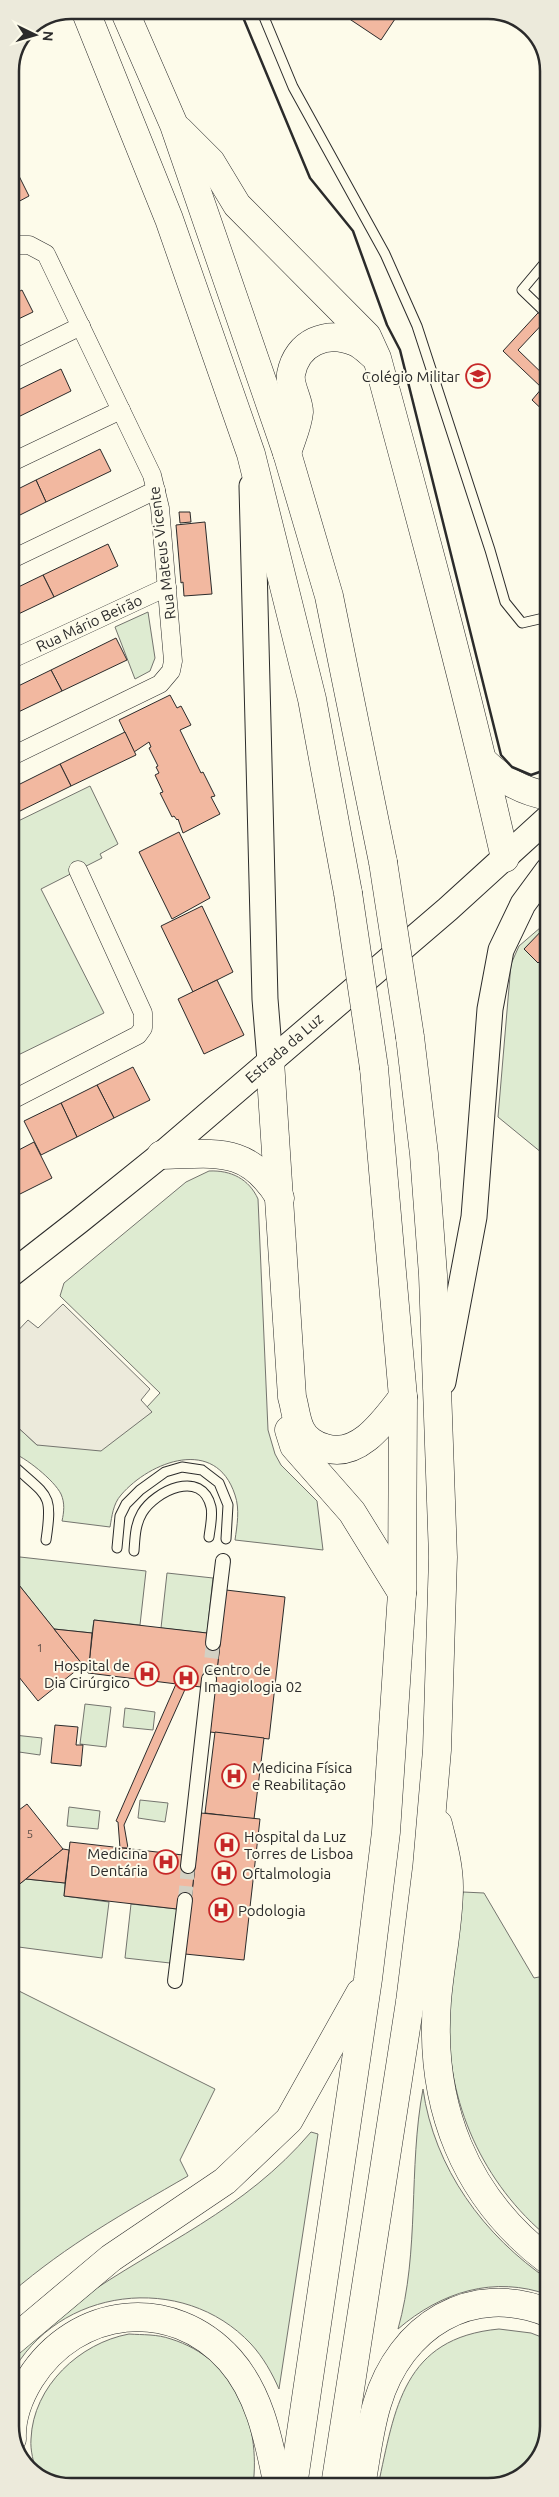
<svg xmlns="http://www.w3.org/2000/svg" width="559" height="2497" viewBox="0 0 559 2497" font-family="Ubuntu,sans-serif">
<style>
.green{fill:#deebd1;stroke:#74746e}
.parking{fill:#eceadb;stroke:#74746e}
.building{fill:#f2b8a0;stroke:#2b2b2b}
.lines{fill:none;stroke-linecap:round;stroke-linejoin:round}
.pedestrian-tunnel{stroke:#d3d1c4;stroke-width:14;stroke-dasharray:14 7;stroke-linecap:butt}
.service-casing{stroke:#2b2b2b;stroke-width:11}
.pedestrian-casing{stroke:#2b2b2b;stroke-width:16}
.minor-casing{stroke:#2b2b2b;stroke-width:19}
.secondary-casing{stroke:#2b2b2b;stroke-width:27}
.trunk-casing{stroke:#2b2b2b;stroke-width:29}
.service{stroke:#fdfbea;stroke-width:9}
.pedestrian{stroke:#fdfbea;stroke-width:14}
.minor{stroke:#fdfbea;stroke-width:18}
.secondary{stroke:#fdfbea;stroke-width:25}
.trunk{stroke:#fdfbea;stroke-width:28}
.trunk-bridge-casing{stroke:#2b2b2b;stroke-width:29;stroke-linecap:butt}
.trunk-bridge{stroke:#fdfbea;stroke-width:28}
.wall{stroke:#2b2b2b;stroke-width:2.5}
.labels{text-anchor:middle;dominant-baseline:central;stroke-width:4;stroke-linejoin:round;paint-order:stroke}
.number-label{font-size:12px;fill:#5d4e48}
.poi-label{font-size:15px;fill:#2b2b2b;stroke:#fdfbea;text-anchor:start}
.street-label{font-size:15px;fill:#2b2b2b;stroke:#fdfbea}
.rim{fill:none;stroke:#2b2b2b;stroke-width:2.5}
</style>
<rect width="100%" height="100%" fill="#fdfbea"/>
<g class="green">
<polygon points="148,612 155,658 150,671 135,679 115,627"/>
<polygon points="90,786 118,844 100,854 102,858 41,889 104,1013 10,1059 10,825"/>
<polygon points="548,921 548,1162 542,1153 498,1117 511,964 519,946"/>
<path d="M 209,1171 C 231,1170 249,1179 258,1199 L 268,1430 L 275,1454 L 281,1465 L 317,1501 L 323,1550 L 235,1540 C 237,1526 240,1509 235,1495 C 216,1436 150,1461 121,1495 C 113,1504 112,1516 110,1527 L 62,1521 C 64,1512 65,1503 61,1494 C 54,1480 25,1457 11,1452 L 11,1421 L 37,1445 L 152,1412 L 147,1407 L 160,1393 L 60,1296 L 64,1283 L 186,1182 Z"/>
<polygon points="11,1556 146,1571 140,1625 94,1620 92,1633 54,1629 11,1575"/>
<polygon points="167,1573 213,1578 207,1633 161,1628"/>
<polygon points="85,1704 111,1707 106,1747 80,1744"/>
<polygon points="125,1708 155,1712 153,1730 123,1727"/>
<polygon points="14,1735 42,1738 40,1755 12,1751"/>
<polygon points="140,1800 168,1803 165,1822 138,1818"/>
<polygon points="69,1807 100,1811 98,1829 67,1826"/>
<polygon points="26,1879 65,1883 64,1896 109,1902 102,1958 11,1946 11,1891"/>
<path d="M 463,1892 L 484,1893 L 534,1978 L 549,1975 L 549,2238 C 483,2184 446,2102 449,2017 C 450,1976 459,1933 463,1892 Z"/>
<polygon points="131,1904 177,1909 170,1963 125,1958"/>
<path d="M 11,1987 L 215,2089 L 180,2160 L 188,2176 C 124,2213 68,2244 11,2293 Z"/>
<path d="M 423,2089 C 434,2168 484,2236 549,2280 L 549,2295 C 494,2275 441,2292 398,2329 C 420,2251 408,2169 423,2089 Z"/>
<path d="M 311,2132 L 318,2134 L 279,2389 C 272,2373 263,2357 251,2344 C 183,2271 57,2287 11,2375 L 11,2360 L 18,2352 C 38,2335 57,2315 79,2300 C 161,2243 244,2211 311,2132 Z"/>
<path d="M 499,2329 L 531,2333 L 549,2340 L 549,2426 L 534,2466 L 500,2486 L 378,2486 C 395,2408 403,2338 499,2329 Z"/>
<path d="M 129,2334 C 143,2335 157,2334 171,2339 C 235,2359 261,2422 253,2486 L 63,2487 L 36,2473 C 34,2462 30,2451 31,2439 C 33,2386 80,2343 129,2334 Z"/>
</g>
<polygon class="parking" points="63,1304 150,1389 141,1400 152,1412 101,1451 37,1445 11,1421 11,1338 28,1320 38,1328"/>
<g class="building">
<polygon points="336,10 401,10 381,40"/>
<polygon points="10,158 29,196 16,203 18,206 10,210"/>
<polygon points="22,290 33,312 10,323 10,296"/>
<polygon points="548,302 548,318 518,350 548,379 542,388 503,351"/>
<polygon points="61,369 71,391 10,421 10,394"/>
<polygon points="548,381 548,415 532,400"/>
<polygon points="100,449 111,471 46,502 36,480"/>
<polygon points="36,480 46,502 10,520 10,493"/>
<polygon points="179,512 190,512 191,522 180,523"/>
<polygon points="205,522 212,594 184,596 183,582 181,583 176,525"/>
<polygon points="108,544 118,566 54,597 43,575"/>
<polygon points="43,575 54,597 10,618 10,591"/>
<polygon points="116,638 127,660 62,691 51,670"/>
<polygon points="51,670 62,691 10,716 10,690"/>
<polygon points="170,695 177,708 181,706 191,725 180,730 201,773 203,772 215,796 211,797 220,814 183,833 178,819 177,820 174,816 172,817 160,793 163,792 155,775 159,773 156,767 158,766 149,748 151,747 149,742 134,752 119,720"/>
<polygon points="125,732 136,755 71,786 60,764"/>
<polygon points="60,764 71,786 10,816 10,789"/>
<polygon points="179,832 210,898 172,919 139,852"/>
<polygon points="202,906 233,972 193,992 161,926"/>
<polygon points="548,924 548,953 538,963 524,949"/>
<polygon points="217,980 244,1035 204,1054 178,999"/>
<polygon points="133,1067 150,1100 114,1118 97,1085"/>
<polygon points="97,1085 114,1118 77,1137 61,1103"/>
<polygon points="61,1103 77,1137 41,1155 24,1121"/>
<polygon points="34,1142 52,1178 16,1196 11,1184 11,1154"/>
<polygon points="11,1184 16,1196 11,1199"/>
<polygon points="11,1575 83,1665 38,1701 11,1667"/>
<polygon points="226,1590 285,1597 269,1739 210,1732"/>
<polygon points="94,1620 207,1633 220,1644 216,1680 202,1678 201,1687 88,1673"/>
<polygon points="54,1629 92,1633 89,1665 83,1665"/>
<polygon points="176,1684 187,1685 124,1825 128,1848 120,1848 118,1822 116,1821"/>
<polygon points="55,1725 78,1727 76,1745 83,1745 81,1766 51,1763"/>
<polygon points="215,1732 264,1738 254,1819 205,1813"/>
<polygon points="27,1804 63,1849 11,1891 11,1816"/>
<polygon points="201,1813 260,1819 244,1960 185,1954"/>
<polygon points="70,1842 183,1855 195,1866 191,1901 178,1899 177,1909 64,1896"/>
<polygon points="63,1849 69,1850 65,1883 26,1879"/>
</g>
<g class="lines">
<g class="pedestrian-tunnel">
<polyline points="209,1679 213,1643"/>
<polyline points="185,1900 188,1866"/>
</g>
<g class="service-casing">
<g id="service">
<polyline points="261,10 293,87 385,254 417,326 490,550 505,602 522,623 548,617"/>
<polyline points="548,259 522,290 548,315"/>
<path d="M 11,1466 L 15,1467 C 48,1497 53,1493 46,1540"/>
<polyline points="117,1548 120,1516 126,1504 140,1490 165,1472 182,1467 202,1470 219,1483 228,1505 226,1539"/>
<path d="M 134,1551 C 135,1538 135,1525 142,1513 C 155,1491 202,1468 211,1507 C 213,1516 210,1528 209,1537"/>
</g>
</g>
<g class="pedestrian-casing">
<g id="pedestrian">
<polyline points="213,1643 223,1561"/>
<polyline points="188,1866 209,1679"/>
<polyline points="175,1981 185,1900"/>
</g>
</g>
<g class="minor-casing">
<g id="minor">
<polyline points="10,245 29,245 46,254 152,475 160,508 173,661 171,671 160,684 10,757"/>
<polyline points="10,361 81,326"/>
<polyline points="10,463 121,410"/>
<polyline points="10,560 156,490"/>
<polyline points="10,660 167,587"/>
<polyline points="10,1101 138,1035 143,1028 143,1013 78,870"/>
</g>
</g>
<g class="secondary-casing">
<g id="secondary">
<polyline points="252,486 265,999 270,1061"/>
<polyline points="11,1274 79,1221 161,1155 448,909 548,818"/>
<polyline points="443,1382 474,1217 490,1009 501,950 523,904 548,870"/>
</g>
</g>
<g class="trunk-casing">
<g id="trunk">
<polyline points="85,10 169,219 251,454 312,699 348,893"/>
<polyline points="124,10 174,125 287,453 329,596 383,862"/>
<path d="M 179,130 L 211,162 L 237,205 L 367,336 L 377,358 C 422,524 467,690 505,858"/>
<path d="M 287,453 C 291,440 298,425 299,412 C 299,400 289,386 291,374 C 297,342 327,330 355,342 C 362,345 368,351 374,356"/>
<path d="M 483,761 C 503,780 521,791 548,796"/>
<path d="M 270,1061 L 292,1397 C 295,1407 296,1421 301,1430 C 305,1439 316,1446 325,1448 C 359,1459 385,1420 403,1397"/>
<path d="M 161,1155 C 216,1154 248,1145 280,1198"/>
<polyline points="289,1430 294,1446 352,1512 402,1593"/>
<path d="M 438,1824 C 443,1845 449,1865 449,1887 C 449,1925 440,1963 437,2001 C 429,2105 464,2197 549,2261"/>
<polyline points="11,2342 111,2258 225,2181 289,2120 360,1993"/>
<path d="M 12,2439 C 11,2417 19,2397 30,2379 C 76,2306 172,2295 230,2360 C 261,2395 269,2443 278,2486"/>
<polyline points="293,2486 368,1979 386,1832 402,1593 403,1397 374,1068"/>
<polyline points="335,2486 410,2002 427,1866 437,1750 443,1557 433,1275 424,1154 410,1037"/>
<path d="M 361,2486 C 366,2459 369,2430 377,2404 C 400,2326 471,2281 549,2313"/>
</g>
</g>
<use href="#service" class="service"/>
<use href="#pedestrian" class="pedestrian"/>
<use href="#minor" class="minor"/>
<use href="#secondary" class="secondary"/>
<use href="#trunk" class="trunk"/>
<g class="trunk-bridge-casing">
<g id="trunk-bridge">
<polyline points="383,862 410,1037"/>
<polyline points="348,893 374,1068"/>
</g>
</g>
<use href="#trunk-bridge" class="trunk-bridge"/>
<polyline class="wall" points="240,10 310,178 353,231 387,325 400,350 501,755 512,767 531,775 548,769"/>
</g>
<defs>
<g id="school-ring" transform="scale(1.25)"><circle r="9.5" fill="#fdfbea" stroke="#c62828" stroke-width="1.5"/><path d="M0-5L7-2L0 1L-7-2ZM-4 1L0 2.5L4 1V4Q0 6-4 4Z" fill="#c62828"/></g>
<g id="hospital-ring" transform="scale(1.25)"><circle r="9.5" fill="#fdfbea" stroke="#c62828" stroke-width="1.5"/><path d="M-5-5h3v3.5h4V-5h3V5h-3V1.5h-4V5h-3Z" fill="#c62828"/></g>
</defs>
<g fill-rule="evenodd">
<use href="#school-ring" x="478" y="376"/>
<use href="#hospital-ring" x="147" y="1674"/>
<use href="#hospital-ring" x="186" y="1678"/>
<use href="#hospital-ring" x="234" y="1776"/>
<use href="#hospital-ring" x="227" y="1845"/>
<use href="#hospital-ring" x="166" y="1862"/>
<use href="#hospital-ring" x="224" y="1873"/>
<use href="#hospital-ring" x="221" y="1910"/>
</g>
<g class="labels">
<g class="number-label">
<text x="40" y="1647">1</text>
<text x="30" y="1833">5</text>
</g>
<g class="poi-label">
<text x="460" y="376" text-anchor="end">Colégio Militar</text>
<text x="130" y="1665" text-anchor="end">Hospital de<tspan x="130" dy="17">Dia Cirúrgico</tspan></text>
<text x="204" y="1669">Centro de<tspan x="204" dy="17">Imagiologia 02</tspan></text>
<text x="252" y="1767">Medicina Física<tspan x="252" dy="17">e Reabilitação</tspan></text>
<text x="244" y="1836">Hospital da Luz<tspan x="244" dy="17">Torres de Lisboa</tspan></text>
<text x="148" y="1853" text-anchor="end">Medicina<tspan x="148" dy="17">Dentária</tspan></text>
<text x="242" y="1873">Oftalmologia</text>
<text x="238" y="1910">Podologia</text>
</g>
<g class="street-label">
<text transform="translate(162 553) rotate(-97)">Rua Mateus Vicente</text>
<text transform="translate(89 623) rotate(-25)">Rua Mário Beirão</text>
<text transform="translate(284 1048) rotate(-41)">Estrada da Luz</text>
</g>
</g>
<path d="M0 0H559V2497H0ZM71 19H488A52 52 0 0 1 540 71V2426A52 52 0 0 1 488 2478H71A52 52 0 0 1 19 2426V71A52 52 0 0 1 71 19Z" fill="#eceadb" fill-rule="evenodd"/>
<path class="rim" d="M71 19H488A52 52 0 0 1 540 71V2426A52 52 0 0 1 488 2478H71A52 52 0 0 1 19 2426V71A52 52 0 0 1 71 19Z"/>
<g transform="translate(35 35) rotate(95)" stroke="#fdfbea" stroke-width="4" paint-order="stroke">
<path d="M0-4L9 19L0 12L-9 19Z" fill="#2b2b2b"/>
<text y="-8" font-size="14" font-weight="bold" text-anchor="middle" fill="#2b2b2b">N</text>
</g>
</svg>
